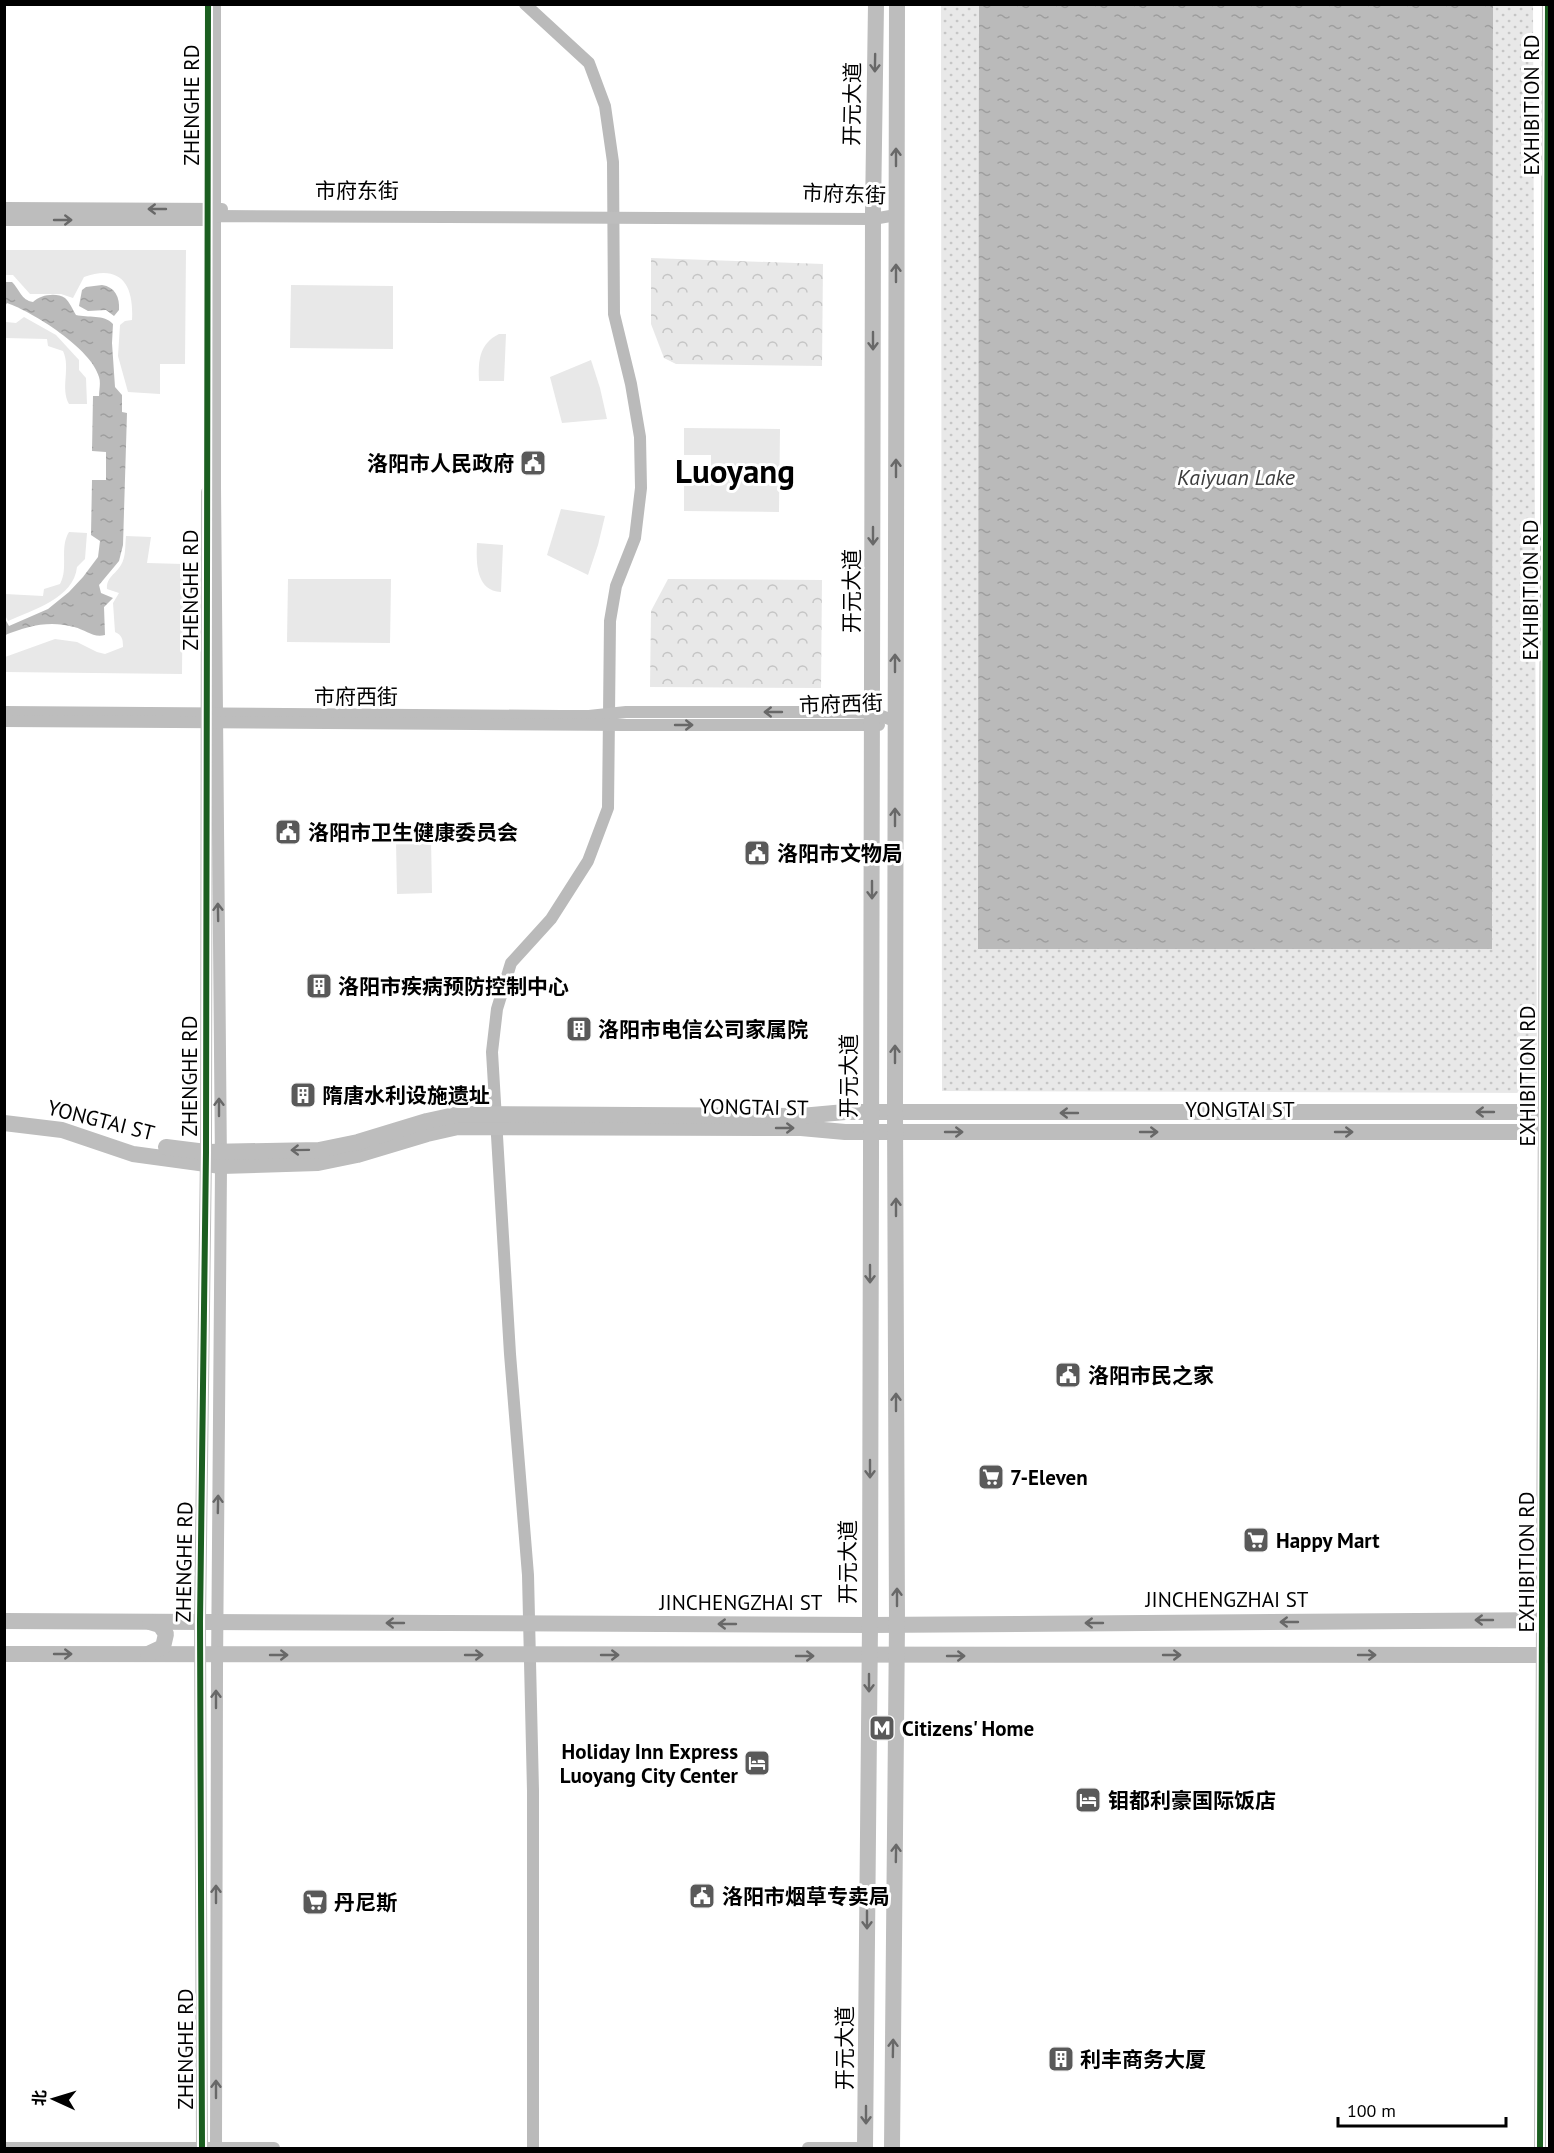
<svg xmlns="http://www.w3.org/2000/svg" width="1554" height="2153" viewBox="0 0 1554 2153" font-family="'PT Sans','Noto Sans SC',sans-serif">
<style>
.grass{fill:#e8e8e8}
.forest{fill:url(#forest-crowns)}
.park{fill:url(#park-dots)}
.water{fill:url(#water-ripples)}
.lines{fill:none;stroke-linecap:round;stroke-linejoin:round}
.canal{stroke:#bababa;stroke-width:12}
.minor{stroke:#bdbdbd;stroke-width:12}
.major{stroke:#bdbdbd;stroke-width:16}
.cycleway-casing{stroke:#fff;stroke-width:10}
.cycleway{stroke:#1b5e20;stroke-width:6}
.oneway{stroke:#686868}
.labels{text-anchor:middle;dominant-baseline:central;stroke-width:6;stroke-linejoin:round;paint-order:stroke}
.street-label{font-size:21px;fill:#000;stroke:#fff}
.poi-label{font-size:21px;font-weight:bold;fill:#000;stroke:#fff;text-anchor:start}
.water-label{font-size:22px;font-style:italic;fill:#3d3d3d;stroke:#fff}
.town-label{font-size:33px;font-weight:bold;fill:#000;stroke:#fff}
</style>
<defs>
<pattern id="forest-crowns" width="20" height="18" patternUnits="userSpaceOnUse" patternTransform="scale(1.5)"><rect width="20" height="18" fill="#e8e8e8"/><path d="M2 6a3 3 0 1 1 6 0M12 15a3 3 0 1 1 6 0" fill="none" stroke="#c5c5c5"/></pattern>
<pattern id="park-dots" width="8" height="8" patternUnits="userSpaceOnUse" patternTransform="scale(1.5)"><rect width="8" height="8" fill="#e8e8e8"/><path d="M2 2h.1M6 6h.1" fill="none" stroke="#c5c5c5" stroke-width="1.8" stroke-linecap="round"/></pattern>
<pattern id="water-ripples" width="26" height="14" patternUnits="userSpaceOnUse" patternTransform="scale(1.5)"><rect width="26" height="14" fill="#bababa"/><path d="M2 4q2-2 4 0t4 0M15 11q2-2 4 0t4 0" fill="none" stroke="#9e9e9e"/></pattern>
</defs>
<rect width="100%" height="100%" fill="#fff"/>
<g class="grass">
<path d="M 5,250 L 186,250 L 185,364 L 160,364 L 160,394 L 128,392 L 118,356 L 120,325 L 125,321 L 132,320 C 134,285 121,264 84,277 L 73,298 L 61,294 L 30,294 L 13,275 L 5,275 Z"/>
<polygon points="291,285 393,286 393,349 290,348"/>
<path d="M 24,317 L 56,335 L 79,360 L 79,370 L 86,378 L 87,404 L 69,404 C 60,388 71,368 63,351 L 48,346 L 47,339 L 5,338 L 6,322 L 16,323 Z"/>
<path d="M 499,334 L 506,334 L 504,381 L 479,381 C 478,361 479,344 499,334 Z"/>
<polygon points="591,360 600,388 607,419 562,423 550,377"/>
<polygon points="684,428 780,429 779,512 684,511 684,483 711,484 711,455 684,455"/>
<polygon points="561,509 605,516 598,545 588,575 547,555"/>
<path d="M 69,532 L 87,533 L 85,559 L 77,567 C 74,598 33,610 8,621 L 5,615 L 5,594 L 43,596 L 44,589 L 60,584 C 69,568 59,548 69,532 Z"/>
<path d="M 126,536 L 151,537 L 147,563 L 183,564 L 182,674 L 5,672 L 5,657 L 55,639 L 77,642 L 97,652 L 105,654 L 123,647 C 123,639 122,635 115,632 L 113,603 L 119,593 L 107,589 C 106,577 116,574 121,565 C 126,557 125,545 126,536 Z"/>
<path d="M 477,543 L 503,545 L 501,592 C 476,591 476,563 477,543 Z"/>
<polygon points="288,579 391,579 390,643 287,642"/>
<polygon points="431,839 432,893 397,894 396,840"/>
</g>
<g class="forest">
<polygon points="651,258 823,264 822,366 676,364 664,358 651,324"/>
<polygon points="668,579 822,580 821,688 650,687 651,611"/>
</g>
<polygon class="park" points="941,5 979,5 979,949 1492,949 1493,5 1533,5 1537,1093 942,1091"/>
<g class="water">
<polygon points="979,5 1493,5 1492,949 978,949"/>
<path d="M 5,282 L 12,282 C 20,290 21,300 33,302 C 40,295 56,292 65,298 C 69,301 73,310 76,315 C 88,318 104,314 113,324 L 112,343 L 115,387 L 122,395 L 122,412 L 127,413 L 123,545 L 119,561 L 99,585 L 101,593 L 113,598 L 104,607 L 105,635 C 93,638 86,630 74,627 C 49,620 28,626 5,635 L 5,619 L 9,626 L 48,609 L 69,592 L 83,577 L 98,557 L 100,541 L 91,535 L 92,480 L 106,480 L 106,452 L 92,451 L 93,396 L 99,396 C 99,390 101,383 99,377 C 92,349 33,312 7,303 L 5,306 Z"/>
<path d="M 102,285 C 115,287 120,297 119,310 L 114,316 L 106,310 L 88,311 L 79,306 L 82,290 L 86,287 Z"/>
</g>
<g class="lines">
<polyline class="canal" points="525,4 589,63 605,106 613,162 614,314 631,384 640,437 641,488 635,538 616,586 610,621 608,808 588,861 551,919 511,963 497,1009 492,1052 510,1354 528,1575 533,1791 533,2148"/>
<g class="minor">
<polyline points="215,4 215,488 221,1166 217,1670 216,2148"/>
<polyline points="4,208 222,209"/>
<polyline points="4,220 208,220 215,216 873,219 896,215"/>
<polyline points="4,712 561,716 589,716 626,712 847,712 873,713 895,721"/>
<polyline points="4,721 625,725 879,725"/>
<polyline points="4,2148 274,2148"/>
<polyline points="202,2148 200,1622 206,1152 207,492"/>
<polyline points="808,2148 861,2148"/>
<polyline points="1540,2148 1548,4"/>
</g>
<g class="major">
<polyline points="4,1123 62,1130 133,1154 221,1166 318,1163 357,1155 427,1134 458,1127 801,1128 845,1132 1550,1132"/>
<polyline points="166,1147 206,1152 319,1150 358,1142 427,1121 459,1114 801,1116 845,1112 1550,1112"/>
<polyline points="4,1621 870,1625 1550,1620"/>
<polyline points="4,1654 1550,1655"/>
<polyline points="148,1654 163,1647 166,1634 160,1625 150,1622"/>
<polyline points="865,2148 870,1625 873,212 876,4"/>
<polyline points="892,2148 897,1624 895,1112 897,4"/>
</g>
<g class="cycleway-casing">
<g id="cycleway">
<polyline points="202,2148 200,1622 206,1152 208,4"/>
<polyline points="1540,2148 1548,4"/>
</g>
</g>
<use href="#cycleway" class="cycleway"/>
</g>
<defs><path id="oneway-shaft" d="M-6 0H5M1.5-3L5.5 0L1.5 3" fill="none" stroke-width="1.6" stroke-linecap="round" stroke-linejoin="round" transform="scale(1.5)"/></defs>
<g class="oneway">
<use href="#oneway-shaft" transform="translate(875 63) rotate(91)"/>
<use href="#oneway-shaft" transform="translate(896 157) rotate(-90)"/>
<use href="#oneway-shaft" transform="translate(157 209) rotate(-180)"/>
<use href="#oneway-shaft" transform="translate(63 220)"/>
<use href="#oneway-shaft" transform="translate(896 273) rotate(-90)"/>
<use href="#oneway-shaft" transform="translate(873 341) rotate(90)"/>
<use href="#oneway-shaft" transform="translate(896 468) rotate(-90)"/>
<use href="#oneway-shaft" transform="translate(873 536) rotate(90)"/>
<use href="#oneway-shaft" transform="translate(895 663) rotate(-90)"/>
<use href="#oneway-shaft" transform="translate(773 712) rotate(-180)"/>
<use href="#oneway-shaft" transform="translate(684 725)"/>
<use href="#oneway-shaft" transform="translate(895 817) rotate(-90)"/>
<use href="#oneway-shaft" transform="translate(872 890) rotate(90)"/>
<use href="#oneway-shaft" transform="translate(218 912) rotate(-91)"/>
<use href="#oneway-shaft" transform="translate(895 1054) rotate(-90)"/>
<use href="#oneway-shaft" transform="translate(219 1107) rotate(-90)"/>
<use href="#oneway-shaft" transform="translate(1485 1112) rotate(180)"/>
<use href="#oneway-shaft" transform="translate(1069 1113) rotate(-180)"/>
<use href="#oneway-shaft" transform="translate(785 1128)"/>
<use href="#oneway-shaft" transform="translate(954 1132)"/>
<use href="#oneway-shaft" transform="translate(1149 1132)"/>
<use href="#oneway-shaft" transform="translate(1344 1132)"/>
<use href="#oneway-shaft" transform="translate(300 1150) rotate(179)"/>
<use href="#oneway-shaft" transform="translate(896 1207) rotate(-90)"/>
<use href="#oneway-shaft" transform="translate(870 1274) rotate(90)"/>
<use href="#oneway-shaft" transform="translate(896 1402) rotate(-90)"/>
<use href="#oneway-shaft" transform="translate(870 1469) rotate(90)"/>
<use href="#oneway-shaft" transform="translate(218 1504) rotate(-89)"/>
<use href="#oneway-shaft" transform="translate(897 1597) rotate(-90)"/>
<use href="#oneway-shaft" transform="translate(1484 1620) rotate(180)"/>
<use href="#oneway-shaft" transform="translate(1289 1622) rotate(180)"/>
<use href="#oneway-shaft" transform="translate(395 1623) rotate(-180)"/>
<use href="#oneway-shaft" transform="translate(1094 1623) rotate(180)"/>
<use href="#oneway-shaft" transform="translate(727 1624) rotate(-180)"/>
<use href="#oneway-shaft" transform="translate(63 1654)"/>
<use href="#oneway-shaft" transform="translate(279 1655)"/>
<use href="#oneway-shaft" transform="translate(474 1655)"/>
<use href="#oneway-shaft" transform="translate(610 1655)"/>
<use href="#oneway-shaft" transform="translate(1172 1655)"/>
<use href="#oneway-shaft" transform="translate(1367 1655)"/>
<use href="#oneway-shaft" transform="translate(805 1656)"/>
<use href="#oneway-shaft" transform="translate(956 1656)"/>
<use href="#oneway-shaft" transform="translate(869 1683) rotate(90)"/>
<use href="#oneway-shaft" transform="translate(216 1699) rotate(-90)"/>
<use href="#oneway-shaft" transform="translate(896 1853) rotate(-89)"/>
<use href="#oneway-shaft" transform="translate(216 1894) rotate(-90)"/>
<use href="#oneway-shaft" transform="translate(867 1920) rotate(90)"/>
<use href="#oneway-shaft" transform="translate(893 2048) rotate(-89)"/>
<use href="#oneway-shaft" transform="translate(216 2089) rotate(-90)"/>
<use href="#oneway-shaft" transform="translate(866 2115) rotate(90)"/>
</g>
<defs>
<g id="civic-square" transform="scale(1.35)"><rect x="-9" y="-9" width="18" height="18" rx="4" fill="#595959" stroke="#fff"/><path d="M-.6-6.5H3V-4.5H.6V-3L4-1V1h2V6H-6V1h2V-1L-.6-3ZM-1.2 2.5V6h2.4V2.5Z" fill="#fff"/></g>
<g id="building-square" transform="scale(1.35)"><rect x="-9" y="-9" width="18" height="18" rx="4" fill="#595959" stroke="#fff"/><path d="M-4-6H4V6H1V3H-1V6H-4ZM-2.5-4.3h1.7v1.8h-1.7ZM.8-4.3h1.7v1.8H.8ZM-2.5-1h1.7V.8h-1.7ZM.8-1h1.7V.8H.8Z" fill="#fff"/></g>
<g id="supermarket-square" transform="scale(1.35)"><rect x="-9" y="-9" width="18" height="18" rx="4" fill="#595959" stroke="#fff"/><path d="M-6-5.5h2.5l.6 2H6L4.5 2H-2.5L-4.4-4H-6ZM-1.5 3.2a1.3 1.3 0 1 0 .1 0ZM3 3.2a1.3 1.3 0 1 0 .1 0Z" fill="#fff"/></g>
<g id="metro-square" transform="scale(1.35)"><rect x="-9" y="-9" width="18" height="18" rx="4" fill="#595959" stroke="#fff"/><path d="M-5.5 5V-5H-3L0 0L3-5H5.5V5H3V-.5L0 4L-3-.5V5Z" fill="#fff"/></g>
<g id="hotel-square" transform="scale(1.35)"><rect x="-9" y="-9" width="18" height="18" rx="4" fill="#595959" stroke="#fff"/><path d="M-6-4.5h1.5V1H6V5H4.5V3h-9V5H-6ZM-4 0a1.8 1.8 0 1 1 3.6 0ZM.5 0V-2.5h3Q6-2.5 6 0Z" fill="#fff"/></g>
</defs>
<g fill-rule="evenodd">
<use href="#civic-square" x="533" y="463"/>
<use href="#civic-square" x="288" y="832"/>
<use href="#civic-square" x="757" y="853"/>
<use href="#building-square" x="319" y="986"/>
<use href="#building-square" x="579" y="1029"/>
<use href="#building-square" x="303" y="1095"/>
<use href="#civic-square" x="1068" y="1375"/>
<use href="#supermarket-square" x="991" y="1477"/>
<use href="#supermarket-square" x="1256" y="1540"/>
<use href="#metro-square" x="882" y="1728"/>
<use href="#hotel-square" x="757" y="1763"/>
<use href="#hotel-square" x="1088" y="1800"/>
<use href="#civic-square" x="702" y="1896"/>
<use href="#supermarket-square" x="315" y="1902"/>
<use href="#building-square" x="1061" y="2059"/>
</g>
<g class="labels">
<g class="street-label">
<text transform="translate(852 104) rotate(-89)">开元大道</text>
<text transform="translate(191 105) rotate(-90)">ZHENGHE RD</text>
<text transform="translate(1531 105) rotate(-90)">EXHIBITION RD</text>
<text x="357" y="190">市府东街</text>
<text transform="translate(844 194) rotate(2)">市府东街</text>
<text transform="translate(190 590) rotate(-90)">ZHENGHE RD</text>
<text transform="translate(1530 590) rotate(-90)">EXHIBITION RD</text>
<text transform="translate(851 591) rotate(-90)">开元大道</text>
<text x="356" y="696">市府西街</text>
<text transform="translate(841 704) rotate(-2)">市府西街</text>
<text transform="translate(189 1076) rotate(-90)">ZHENGHE RD</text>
<text transform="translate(848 1076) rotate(-90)">开元大道</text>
<text transform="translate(1527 1076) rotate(-90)">EXHIBITION RD</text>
<text transform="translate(754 1107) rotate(1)">YONGTAI ST</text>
<text x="1240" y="1109">YONGTAI ST</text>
<text transform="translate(101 1120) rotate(14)">YONGTAI ST</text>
<text transform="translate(184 1562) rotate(-89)">ZHENGHE RD</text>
<text transform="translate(847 1562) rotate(-90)">开元大道</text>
<text transform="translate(1526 1562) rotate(-90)">EXHIBITION RD</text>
<text x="1227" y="1599">JINCHENGZHAI ST</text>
<text x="741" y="1602">JINCHENGZHAI ST</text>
<text transform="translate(844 2048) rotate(-90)">开元大道</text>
<text transform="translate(185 2049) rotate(-90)">ZHENGHE RD</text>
</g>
<g class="poi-label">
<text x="514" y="463" text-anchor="end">洛阳市人民政府</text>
<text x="308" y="832">洛阳市卫生健康委员会</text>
<text x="777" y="853">洛阳市文物局</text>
<text x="338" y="986">洛阳市疾病预防控制中心</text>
<text x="598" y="1029">洛阳市电信公司家属院</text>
<text x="322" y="1095">隋唐水利设施遗址</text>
<text x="1088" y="1375">洛阳市民之家</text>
<text x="1010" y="1477">7-Eleven</text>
<text x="1276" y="1540">Happy Mart</text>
<text x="902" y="1728">Citizens' Home</text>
<text x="738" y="1751" text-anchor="end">Holiday Inn Express<tspan x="738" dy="24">Luoyang City Center</tspan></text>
<text x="1108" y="1800">钼都利豪国际饭店</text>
<text x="722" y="1896">洛阳市烟草专卖局</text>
<text x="334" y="1902">丹尼斯</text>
<text x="1080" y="2059">利丰商务大厦</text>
</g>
<g class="water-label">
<text x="1236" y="477">Kaiyuan Lake</text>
</g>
<g class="town-label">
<text x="735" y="470">Luoyang</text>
</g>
</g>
<rect width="1554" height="2153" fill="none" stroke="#000000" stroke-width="12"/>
<g transform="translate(54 2099) rotate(274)" stroke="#ffffff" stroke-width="4.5" paint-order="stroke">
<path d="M0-4.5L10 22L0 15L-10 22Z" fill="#000000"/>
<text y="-9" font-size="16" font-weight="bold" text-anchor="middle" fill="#000000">北</text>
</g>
<path d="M1338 2117v9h168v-9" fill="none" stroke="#000000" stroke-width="3"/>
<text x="1347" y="2117" font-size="18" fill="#000000" stroke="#ffffff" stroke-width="4.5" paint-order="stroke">100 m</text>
</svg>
